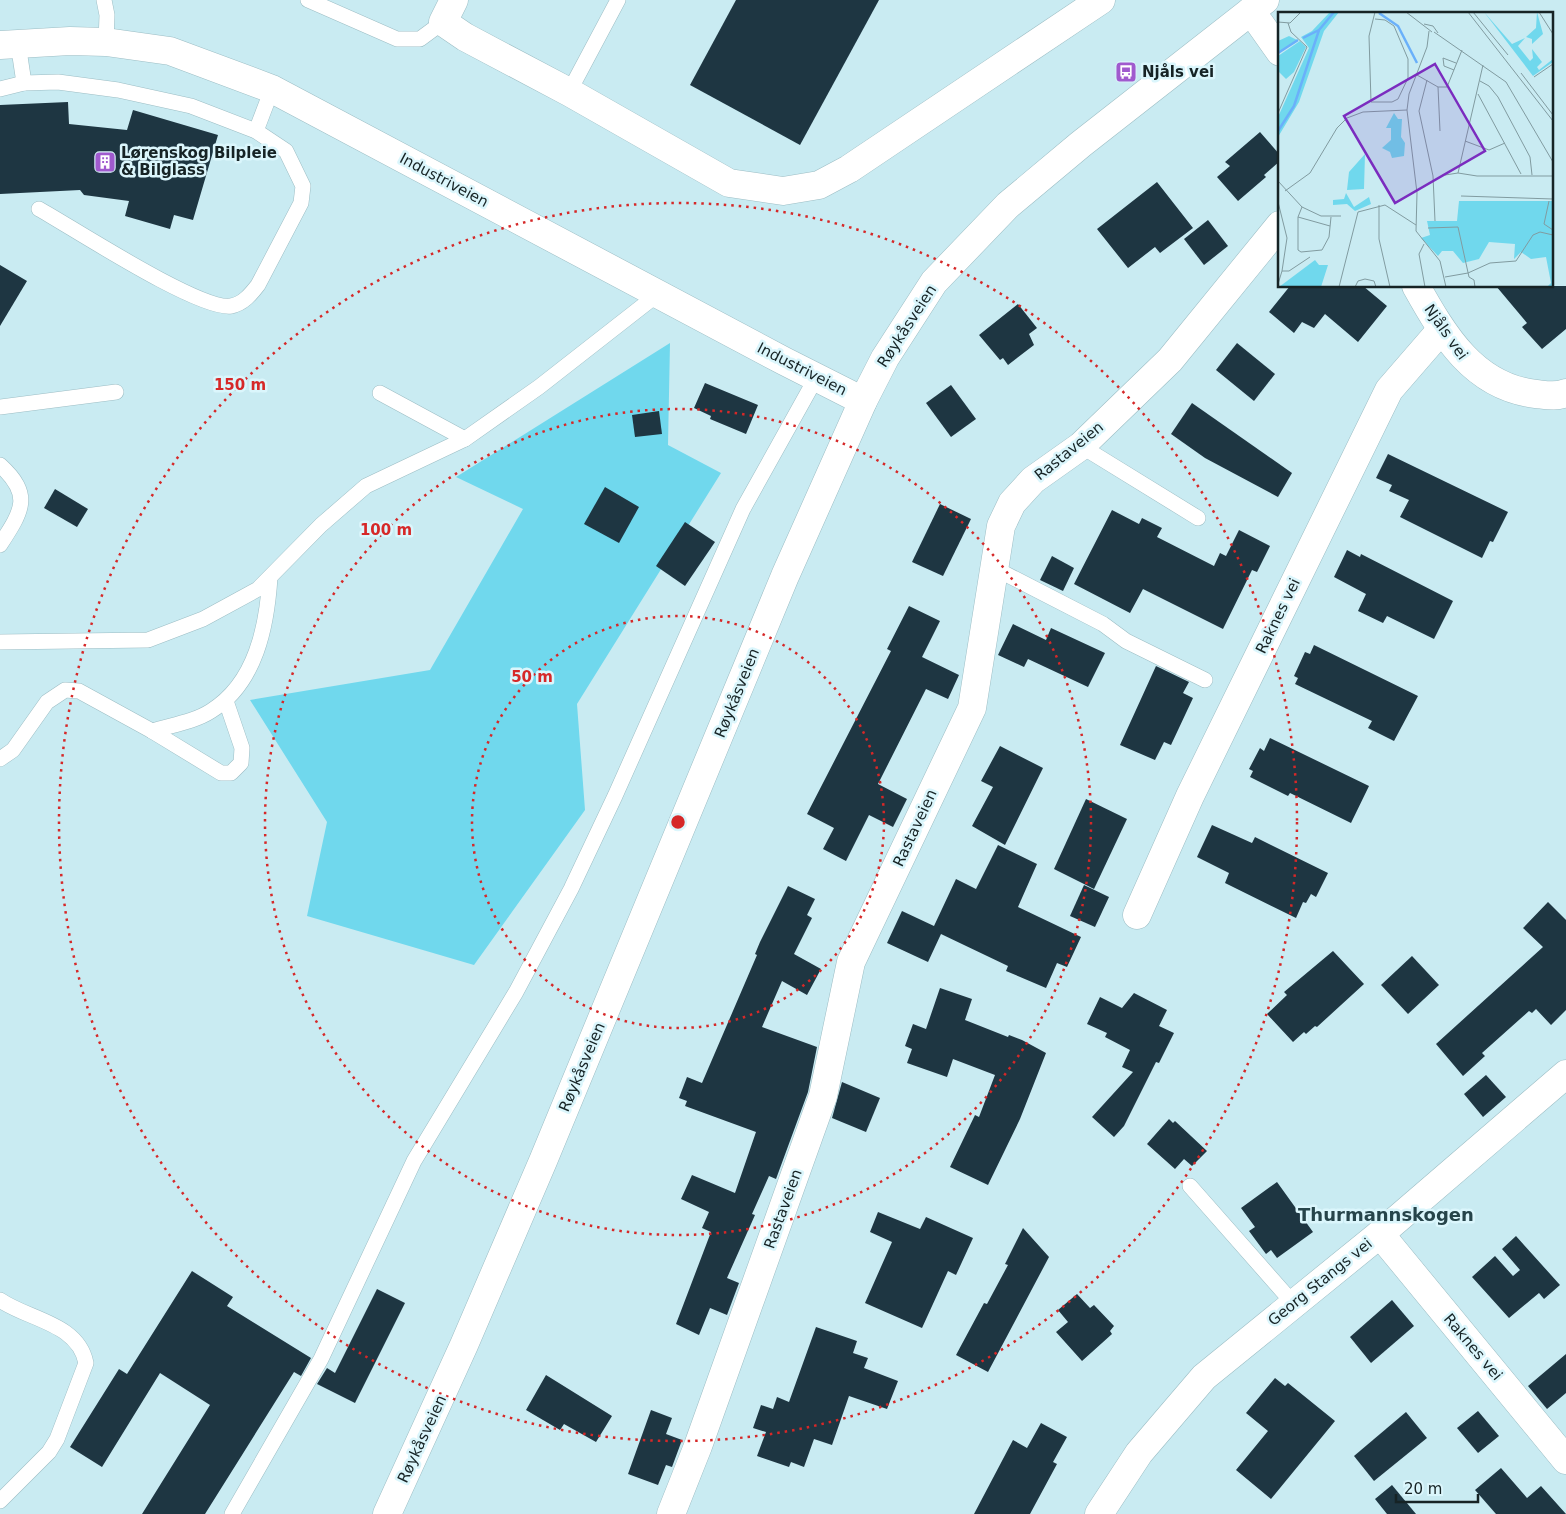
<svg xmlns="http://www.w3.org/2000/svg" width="1566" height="1514" viewBox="0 0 1566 1514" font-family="'DejaVu Sans',sans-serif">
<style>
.green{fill:#70d8ed}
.building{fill:#1e3642}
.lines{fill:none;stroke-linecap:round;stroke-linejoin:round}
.lane-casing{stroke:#9cbdc4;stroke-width:16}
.street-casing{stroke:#9cbdc4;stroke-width:29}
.secondary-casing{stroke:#9cbdc4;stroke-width:29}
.lane{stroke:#fff;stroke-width:15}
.street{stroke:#fff;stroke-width:28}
.secondary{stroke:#fff;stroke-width:28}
.ring{fill:none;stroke:#d62828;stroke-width:2.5;stroke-dasharray:2.5 5}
.labels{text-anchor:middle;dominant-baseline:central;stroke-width:5;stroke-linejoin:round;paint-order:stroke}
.poi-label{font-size:15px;font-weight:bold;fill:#162325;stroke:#dbf6fc;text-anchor:start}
.street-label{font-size:15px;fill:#162325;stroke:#dbf6fc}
.quarter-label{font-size:18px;font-weight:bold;fill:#26444a;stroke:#dbf6fc}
.inset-river{fill:none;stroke:#6ab0fa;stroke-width:2.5}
.inset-road{fill:none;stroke:#819ba0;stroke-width:1}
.view{fill:#7b2cbf;fill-opacity:0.15;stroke:#7b2cbf;stroke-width:2.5}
.inset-edge{fill:none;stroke:#162325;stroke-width:2.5}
.centre{fill:#d62828;stroke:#dbf6fc;stroke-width:2.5}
.ring-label{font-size:15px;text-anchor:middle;font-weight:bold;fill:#d62828;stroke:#dbf6fc;stroke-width:5;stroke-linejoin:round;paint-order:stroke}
</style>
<rect width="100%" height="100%" fill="#c9ebf2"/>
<polygon class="green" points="670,343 668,445 721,473 577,704 585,810 474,965 307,916 327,822 250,700 430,670 523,509 456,477"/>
<g class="building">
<polygon points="736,0 879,0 800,145 690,85"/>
<polygon points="68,102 69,124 127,130 133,110 218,135 193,220 174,215 170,229 125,216 129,201 84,195 80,190 0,194 0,105"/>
<polygon points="1260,132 1280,155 1280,161 1264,175 1266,177 1238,201 1217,177 1230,166 1225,162"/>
<polygon points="1157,182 1193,228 1160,253 1155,247 1128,268 1097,229"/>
<polygon points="1208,220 1228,246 1204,265 1184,239"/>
<polygon points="0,265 27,281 0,326"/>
<polygon points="1290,286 1363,286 1387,306 1358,342 1325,314 1314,328 1302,322 1294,333 1269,312"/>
<polygon points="1496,286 1566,286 1566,329 1542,349 1522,327 1527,323"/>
<polygon points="1018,304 1037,328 1029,334 1034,345 1008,365 1003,358 1000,360 979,335"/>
<polygon points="1237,343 1275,374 1254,401 1216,370"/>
<polygon points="705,383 758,405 746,434 710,419 711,416 694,408"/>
<polygon points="951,385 976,419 951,437 926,403"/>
<polygon points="1192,403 1292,473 1278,497 1205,458 1171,434"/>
<polygon points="659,411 662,434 635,437 632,415"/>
<polygon points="1388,454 1508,512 1493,542 1490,541 1482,558 1400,517 1409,500 1389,491 1392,485 1376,478"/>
<polygon points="605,487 639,507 619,543 584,524"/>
<polygon points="55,489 88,509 77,527 44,508"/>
<polygon points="940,504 971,519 943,576 912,562"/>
<polygon points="1112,510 1139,524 1142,518 1162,528 1157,537 1214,566 1220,553 1226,556 1239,530 1270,546 1257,572 1252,570 1223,629 1143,589 1130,613 1074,584"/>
<polygon points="685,522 715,542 685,586 656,566"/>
<polygon points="1347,550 1360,557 1361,554 1453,601 1434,639 1387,616 1383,623 1358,611 1366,594 1334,577"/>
<polygon points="1052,556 1074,568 1063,591 1040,580"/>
<polygon points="909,606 940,621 922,657 959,675 948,699 926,689 878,784 907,799 893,827 869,815 846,861 823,849 834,828 807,814 891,651 887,649"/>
<polygon points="1013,624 1046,640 1051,628 1105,653 1088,687 1028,659 1024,667 998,655"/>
<polygon points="1314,645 1418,696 1394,741 1368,728 1372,721 1295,684 1298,678 1294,676 1305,652 1310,654"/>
<polygon points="1156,666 1189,682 1183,693 1193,698 1171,745 1164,742 1155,760 1120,745"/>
<polygon points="1270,738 1369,786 1351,823 1290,793 1288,796 1250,777 1253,771 1249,769 1260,748 1264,751"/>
<polygon points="1000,746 1043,768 1005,845 972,826 993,787 981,781"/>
<polygon points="1086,799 1127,819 1094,889 1054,869"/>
<polygon points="1212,825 1252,843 1255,837 1328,873 1316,897 1311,894 1306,903 1303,902 1296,918 1225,883 1229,873 1197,857"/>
<polygon points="998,845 1037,864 1018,907 1081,937 1067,967 1057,963 1046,988 1006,971 1008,966 941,934 928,962 887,943 902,911 934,926 956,879 976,889"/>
<polygon points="1084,885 1109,897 1095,927 1070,916"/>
<polygon points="788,886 815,899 807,915 812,918 794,954 821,969 807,995 782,981 762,1027 817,1047 808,1092 776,1179 769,1176 752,1214 755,1215 727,1278 739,1283 727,1315 710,1308 699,1335 676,1324 711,1232 702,1228 709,1212 681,1199 692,1175 735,1193 756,1132 685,1106 687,1101 679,1098 687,1077 702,1083 757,955 755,954 760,942"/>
<polygon points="1548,902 1566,920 1566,1010 1551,1025 1536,1009 1532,1013 1529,1011 1482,1053 1485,1056 1463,1076 1436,1044 1543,947 1523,928"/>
<polygon points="1333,951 1364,984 1317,1027 1315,1026 1306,1034 1304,1032 1293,1042 1267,1014 1287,995 1284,992"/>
<polygon points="1412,956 1439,985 1408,1014 1381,985"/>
<polygon points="940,988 972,999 965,1020 1008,1037 1009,1035 1022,1040 1046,1053 1020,1119 988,1185 950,1167 975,1115 979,1117 995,1075 953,1059 947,1077 907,1063 912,1049 905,1046 913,1024 926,1029"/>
<polygon points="1134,993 1167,1010 1159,1026 1174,1033 1159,1063 1156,1062 1124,1126 1114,1137 1092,1117 1133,1072 1122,1067 1130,1050 1105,1037 1107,1033 1087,1024 1100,997 1122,1008"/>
<polygon points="1486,1075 1506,1097 1483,1117 1464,1094"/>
<polygon points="842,1082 880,1098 866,1132 832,1118"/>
<polygon points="1169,1119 1173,1123 1175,1121 1207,1151 1192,1166 1184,1159 1175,1169 1147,1144"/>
<polygon points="1277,1182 1313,1232 1277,1258 1271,1250 1266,1254 1249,1231 1255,1227 1241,1208"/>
<polygon points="878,1212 920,1229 926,1217 973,1238 956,1275 948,1271 922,1328 865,1303 892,1242 870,1232"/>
<polygon points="1023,1228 1049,1257 988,1372 956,1355 984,1303 987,1304 1008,1265 1005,1264"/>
<polygon points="1516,1236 1560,1285 1544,1299 1539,1293 1509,1318 1472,1277 1495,1256 1513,1276 1520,1270 1502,1249"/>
<polygon points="192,1271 233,1297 227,1306 311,1358 301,1376 294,1372 205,1514 142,1514 210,1405 160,1373 102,1467 70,1447 119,1369 127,1374"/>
<polygon points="377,1289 405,1303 355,1403 317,1384 327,1368 335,1373"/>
<polygon points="1077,1294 1090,1308 1094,1305 1114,1326 1110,1331 1112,1334 1082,1361 1056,1332 1068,1322 1058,1310"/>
<polygon points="1392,1300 1414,1326 1371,1363 1350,1337"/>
<polygon points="816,1327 857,1341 853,1353 868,1358 864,1368 898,1381 887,1409 849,1396 832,1445 814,1439 804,1467 791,1462 789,1467 757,1456 766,1432 753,1428 761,1405 773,1409 777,1397 789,1402"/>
<polygon points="1566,1354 1566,1393 1547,1409 1528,1386"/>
<polygon points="546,1375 612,1416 596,1442 564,1424 560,1430 526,1410"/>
<polygon points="1275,1378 1285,1386 1288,1383 1335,1421 1271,1499 1236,1470 1268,1431 1246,1413"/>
<polygon points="651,1410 672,1418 666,1434 682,1440 672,1467 666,1465 658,1485 628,1474"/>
<polygon points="1478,1411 1499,1436 1478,1453 1457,1428"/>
<polygon points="1406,1412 1427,1438 1374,1481 1354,1456"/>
<polygon points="1041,1423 1067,1437 1053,1462 1057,1464 1030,1514 974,1514 1013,1440 1027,1448"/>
<polygon points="1501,1468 1527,1498 1541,1486 1566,1514 1496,1514 1475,1490"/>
<polygon points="1392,1485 1416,1514 1387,1514 1375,1499"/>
</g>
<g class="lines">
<g class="lane-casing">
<g id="lane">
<polyline points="104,0 107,15 106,42"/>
<polyline points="308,0 397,39 420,39 443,22"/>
<polyline points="18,43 24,83"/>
<path d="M 0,89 L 24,83 L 58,82 L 118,90 L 191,106 L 256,131 L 286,151 L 303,186 L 301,203 L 258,285 C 251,294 243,304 231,306 C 200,311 73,228 39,209"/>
<polyline points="569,92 618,0"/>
<polyline points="256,131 272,89"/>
<polyline points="380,393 465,439"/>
<polyline points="0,407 116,392"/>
<polyline points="1081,446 1198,518"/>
<path d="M 0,465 C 33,495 22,511 0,545"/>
<polyline points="994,568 1103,624 1126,641 1205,680"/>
<polyline points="0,642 148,640 203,619 258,589 321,525 366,486 465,439 539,387 658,294"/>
<path d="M 152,731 C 171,725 194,722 211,711 C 256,683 267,626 270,577"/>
<polyline points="0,759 13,750 47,702 65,690 79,691 152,731 221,773 231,773 241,763 242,748 226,701"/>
<polyline points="1190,1186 1293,1303"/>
<path d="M 0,1300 C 29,1320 78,1323 86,1363 L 57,1439 L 49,1452 L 0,1501"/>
<polyline points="232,1514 321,1359 414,1161 516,992 571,889 615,796 743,509 816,378"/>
</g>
</g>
<g class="street-casing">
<g id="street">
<polyline points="454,0 443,22 465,37 569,92 729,183 783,191 819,185 849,169 1101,0"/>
<polyline points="1251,11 1280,52"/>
<path d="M 1416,286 C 1444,336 1474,387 1536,394 C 1547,395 1556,397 1566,393"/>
<polyline points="1137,915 1190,796 1389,390 1441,330"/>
<polyline points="1380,1234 1566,1460"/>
<polyline points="671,1514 698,1446 823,1096 851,962 972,708 1001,526 1012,503 1033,480 1081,446 1170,360 1280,225"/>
<polyline points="1099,1514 1139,1453 1204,1377 1380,1234 1566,1074"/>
</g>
</g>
<g class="secondary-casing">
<g id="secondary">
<polyline points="0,45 70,41 106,42 170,51 272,89 784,361 863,401"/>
<polyline points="387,1514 464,1345 543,1161 785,576 863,401 885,358 934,282 1008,205 1081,144 1265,0"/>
</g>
</g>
<use href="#lane" class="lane"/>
<use href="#street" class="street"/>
<use href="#secondary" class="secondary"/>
</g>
<g class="ring">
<circle cx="678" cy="822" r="206"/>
<circle cx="678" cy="822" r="413"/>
<circle cx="678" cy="822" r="619"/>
</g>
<defs>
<g id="bus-square" transform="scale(1.125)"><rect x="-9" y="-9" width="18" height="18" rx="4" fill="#a05ace" stroke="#dbf6fc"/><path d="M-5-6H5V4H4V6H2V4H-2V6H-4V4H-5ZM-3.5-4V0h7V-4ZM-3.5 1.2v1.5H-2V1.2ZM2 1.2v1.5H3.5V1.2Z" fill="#fff"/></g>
<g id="building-square" transform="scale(1.125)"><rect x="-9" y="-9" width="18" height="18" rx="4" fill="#a05ace" stroke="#dbf6fc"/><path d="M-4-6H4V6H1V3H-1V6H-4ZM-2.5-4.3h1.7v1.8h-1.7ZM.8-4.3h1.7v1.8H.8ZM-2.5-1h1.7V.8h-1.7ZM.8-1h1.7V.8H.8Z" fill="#fff"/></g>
</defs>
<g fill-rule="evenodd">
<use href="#bus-square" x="1126" y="72"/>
<use href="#building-square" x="105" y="162"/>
</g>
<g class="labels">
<g class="poi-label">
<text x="1142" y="72">Njåls vei</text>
<text x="121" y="153">Lørenskog Bilpleie<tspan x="121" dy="17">&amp; Bilglass</tspan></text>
</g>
<g class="street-label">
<text transform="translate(444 180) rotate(28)">Industriveien</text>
<text transform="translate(907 326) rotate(-57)">Røykåsveien</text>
<text transform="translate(1446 332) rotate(55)">Njåls vei</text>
<text transform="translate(802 369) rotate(27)">Industriveien</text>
<text transform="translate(1069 451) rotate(-39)">Rastaveien</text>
<text transform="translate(1278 616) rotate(-64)">Raknes vei</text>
<text transform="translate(737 693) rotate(-68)">Røykåsveien</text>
<text transform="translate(915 828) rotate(-65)">Rastaveien</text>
<text transform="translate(582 1067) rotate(-67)">Røykåsveien</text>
<text transform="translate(783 1209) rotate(-70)">Rastaveien</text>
<text transform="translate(1320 1282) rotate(-39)">Georg Stangs vei</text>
<text transform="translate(1473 1347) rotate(50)">Raknes vei</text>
<text transform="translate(422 1439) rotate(-65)">Røykåsveien</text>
</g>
<g class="quarter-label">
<text x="1386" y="1214">Thurmannskogen</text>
</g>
</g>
<g transform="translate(1278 12)">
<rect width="275" height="275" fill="#c9ebf2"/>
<path d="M 52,0 L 61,0 L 46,19 L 21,90 L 0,125 L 0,105 L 31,36 L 23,25 L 34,19 ZM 206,0 L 234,32 L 247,26 L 240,34 L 252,49 L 255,46 L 254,37 L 264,50 L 259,55 L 261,58 L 275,47 L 275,50 L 255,64 ZM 259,0 L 265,22 L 254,32 L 254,27 L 248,25 L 258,16 ZM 11,24 L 19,28 L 0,41 L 0,29 ZM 22,29 L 28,35 L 16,60 L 8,67 L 0,59 L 0,44 ZM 116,101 L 120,107 L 124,107 L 123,125 L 127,131 L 126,144 L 114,146 L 112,140 L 104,136 L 113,128 L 113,116 L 108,116 ZM 87,142 L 86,177 L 69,178 L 71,160 ZM 68,181 L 76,195 L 91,185 L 93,192 L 77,199 L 69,192 L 55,193 L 55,188 L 66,187 ZM 181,189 L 275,189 L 275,275 L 269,275 L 273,271 L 268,245 L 253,247 L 243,240 L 236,247 L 237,232 L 211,230 L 201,247 L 185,251 L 175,239 L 164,239 L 160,244 L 143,226 L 152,223 L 149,209 L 179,209 ZM 37,248 L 41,253 L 50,253 L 43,275 L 1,275 Z" fill="#70d8ed"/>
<path class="inset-river" d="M 101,1 L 120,14 L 139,51M 25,26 L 41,18M 0,41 L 20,28M 0,119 L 16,94 L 41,18 L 56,0"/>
<path class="inset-road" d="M 97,0 L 91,24 L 93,90 L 114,90 L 120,87 L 130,66 L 130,47 L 116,14 L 107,8 L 97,7M 128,0 L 154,20M 190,0 L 275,109M 195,0 L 230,43M 261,0 L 275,22M 0,10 L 12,11 L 23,0M 146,12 L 155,14 L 160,21M 151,19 L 149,35 L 131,82 L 129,98 L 139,181 L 138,219 L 162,249 L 168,275M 156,20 L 228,70 L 275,150M 176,58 L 166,54 L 165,46 L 178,51M 243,61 L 275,103M 139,63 L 160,75 L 169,75 L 184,38M 256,65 L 275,52M 149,68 L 141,99 L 155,164 L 157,209M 202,69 L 211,74 L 220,85 L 252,145 L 254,163M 160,75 L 162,119M 200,82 L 243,162M 0,101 L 29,35 L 13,20 L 10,11M 187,129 L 211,138 L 227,131M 180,161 L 205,53M 167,163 L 180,161 L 199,164 L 275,164M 0,169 L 24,195 L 43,204 L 63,204M 7,179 L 32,161 L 59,116 L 69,106 L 85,100 L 129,98M 183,184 L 275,187M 271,189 L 266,212 L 275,218M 0,190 L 9,226 L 4,259M 101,193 L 101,227 L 112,275M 24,195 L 20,205 L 20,238 L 23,240 L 44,238 L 51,225 L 53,205M 20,205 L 52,214M 150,216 L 180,215 L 191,265 L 196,268 L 197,275M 146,232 L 141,242 L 147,275M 167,265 L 190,261 L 212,251 L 238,249 L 255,223 L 262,220 L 275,223M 0,272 L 4,259 L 11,259 L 32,245M 61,275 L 80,200 L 107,193 L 138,213M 77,275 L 80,269 L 87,267 L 96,269 L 98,275"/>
<path class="view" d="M 157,52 L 207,139 L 117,191 L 66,104 Z"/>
<rect width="275" height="275" class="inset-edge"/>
</g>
<circle cx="678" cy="822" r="8" class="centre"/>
<g class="ring-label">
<text x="240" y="390">150 m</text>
<text x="386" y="535">100 m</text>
<text x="532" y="682">50 m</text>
</g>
<path d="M1396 1494v8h82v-8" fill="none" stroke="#162325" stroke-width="2.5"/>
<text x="1404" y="1494" font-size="15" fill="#162325" stroke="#dbf6fc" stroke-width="4" paint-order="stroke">20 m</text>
</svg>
